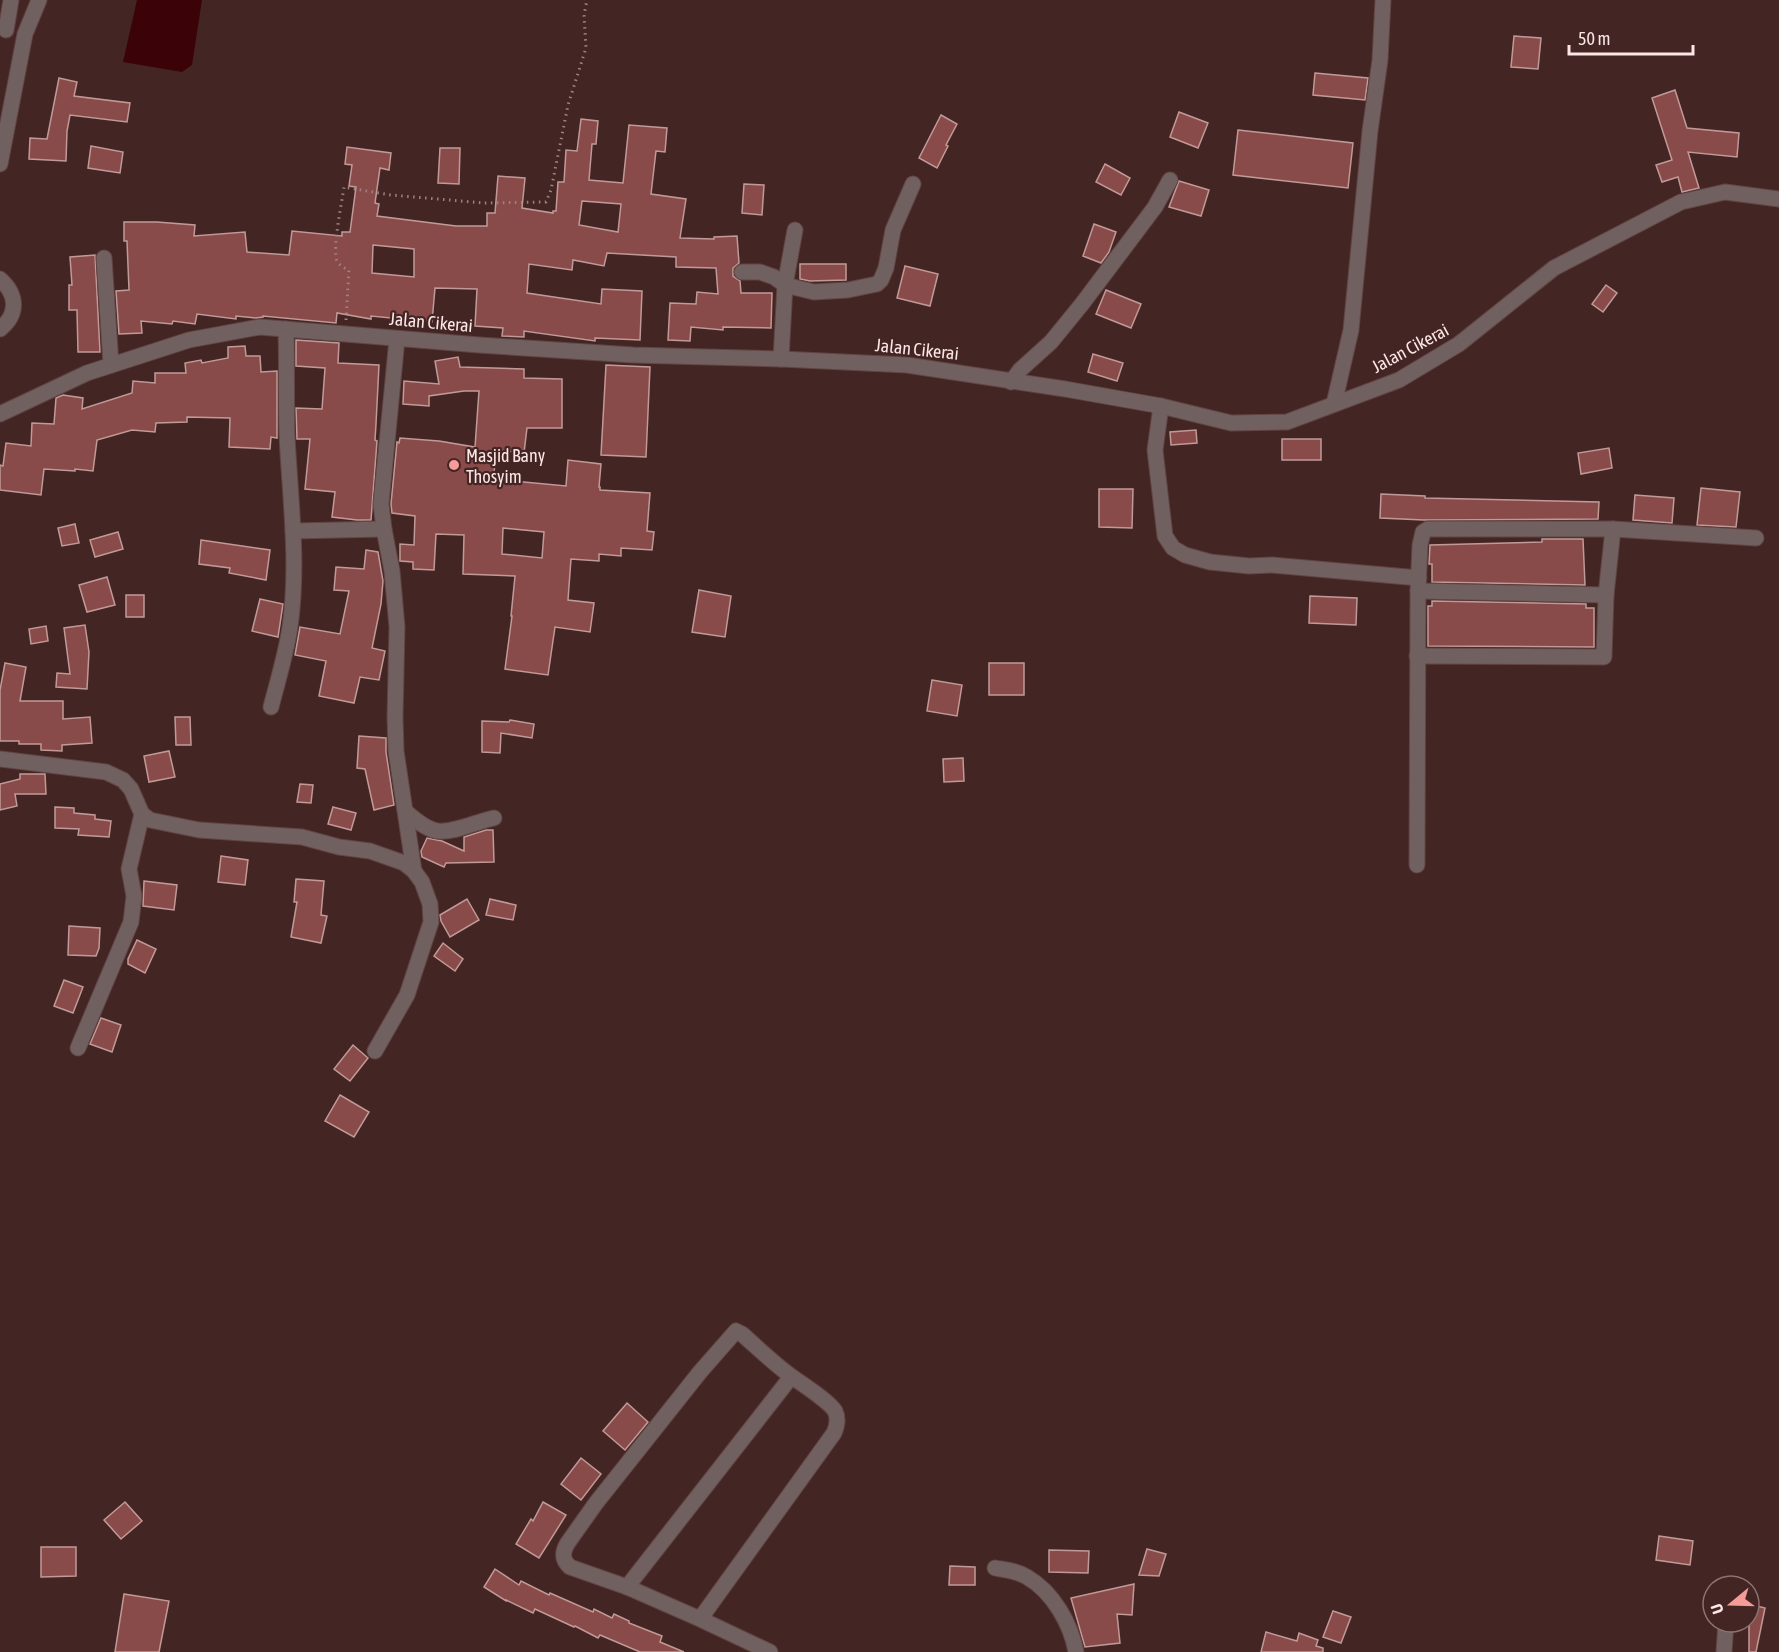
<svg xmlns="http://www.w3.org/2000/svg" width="1779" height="1652" viewBox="0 0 1779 1652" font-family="'Asap Condensed',sans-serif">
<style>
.water{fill:#3b0308}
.building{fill:#894b49;stroke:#c19a98;stroke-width:1.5;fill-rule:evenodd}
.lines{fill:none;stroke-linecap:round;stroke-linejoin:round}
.minor-casing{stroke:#614443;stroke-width:17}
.path{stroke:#9c8382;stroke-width:3;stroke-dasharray:1.5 4.5;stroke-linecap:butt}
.minor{stroke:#70605f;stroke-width:15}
.poi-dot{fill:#f59b98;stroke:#432524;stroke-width:2}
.labels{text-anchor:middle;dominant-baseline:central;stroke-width:4.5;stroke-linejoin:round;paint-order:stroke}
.street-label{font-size:18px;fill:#fce7e6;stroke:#432524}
.poi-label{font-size:18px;fill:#fce7e6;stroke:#432524;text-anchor:start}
</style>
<rect width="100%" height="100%" fill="#432524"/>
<polygon class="water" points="137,0 202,0 192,65 182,72 123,62"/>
<g class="building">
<polygon points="1514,36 1541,38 1538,69 1511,67"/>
<polygon points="1315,73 1368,78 1365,100 1313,95"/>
<polygon points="59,78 77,82 74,96 130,103 127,122 70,115 67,131 66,161 29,159 30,138 47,139"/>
<polygon points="1675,90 1687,128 1739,133 1737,157 1688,152 1699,188 1682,192 1678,177 1662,182 1656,165 1672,160 1652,98"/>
<polygon points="1179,112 1208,123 1198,148 1170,137"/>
<polygon points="941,115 957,124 946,145 948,146 937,168 919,158"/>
<path d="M 581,119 L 598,121 L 596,144 L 592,144 L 589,180 L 623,183 L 629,125 L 667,128 L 665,152 L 656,151 L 651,194 L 686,199 L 680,238 L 714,239 L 714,237 L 737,236 L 739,263 L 733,268 L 733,276 L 740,281 L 741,293 L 772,293 L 771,328 L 723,327 L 723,330 L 691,327 L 690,341 L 668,340 L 670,303 L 696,304 L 697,292 L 718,294 L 716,268 L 676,267 L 676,257 L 607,253 L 604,266 L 573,260 L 572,270 L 529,264 L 527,293 L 601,304 L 602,289 L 642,291 L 640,340 L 595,338 L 595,341 L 524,331 L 524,337 L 502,336 L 503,328 L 475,326 L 477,289 L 435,288 L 432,322 L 371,316 L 371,319 L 337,313 L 336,323 L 263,316 L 263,317 L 256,318 L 236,316 L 236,319 L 197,314 L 195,324 L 173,321 L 172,324 L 141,321 L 142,333 L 119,334 L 116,291 L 129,290 L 127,241 L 124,241 L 124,222 L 157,222 L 195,225 L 194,236 L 245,232 L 247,252 L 289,255 L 292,231 L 342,236 L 342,232 L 350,232 L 356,187 L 349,186 L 352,165 L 345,164 L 347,147 L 391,153 L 389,170 L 380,168 L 375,203 L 379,204 L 377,216 L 456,226 L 487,226 L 487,213 L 495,213 L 498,176 L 525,178 L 522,208 L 553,213 L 553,211 L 556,211 L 558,182 L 564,182 L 566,150 L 577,151 ZM 582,201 L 621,204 L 618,232 L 579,225 ZM 373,245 L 414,249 L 414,277 L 372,273 Z"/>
<polygon points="1238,130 1353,143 1348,188 1233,175"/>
<polygon points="91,146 123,152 120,173 88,168"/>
<polygon points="440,148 460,148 459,184 438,183"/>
<polygon points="1105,164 1130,178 1121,195 1096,182"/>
<polygon points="1179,181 1209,190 1201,216 1169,207"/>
<polygon points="744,184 764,185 762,215 742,213"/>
<polygon points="1094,224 1116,232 1109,252 1101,263 1083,256"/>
<polygon points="95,255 100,352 78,352 77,310 69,310 69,285 72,285 70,257"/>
<polygon points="800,264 846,264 846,280 810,281 800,279"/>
<polygon points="905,266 938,274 930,306 897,298"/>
<polygon points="1606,285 1617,293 1603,312 1592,304"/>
<polygon points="1106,290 1141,304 1131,328 1096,314"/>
<polygon points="296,340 339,343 338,363 379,365 376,424 375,440 377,441 371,520 357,520 332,517 335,492 305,489 310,439 297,439 296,408 322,409 325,368 296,366"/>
<polygon points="245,346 246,356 260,356 261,372 277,371 277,438 271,437 270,449 229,447 230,418 187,417 187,422 156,423 155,432 132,430 97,440 93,471 75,469 75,471 44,469 41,495 0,490 0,465 3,466 6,443 31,446 32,423 54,424 56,398 63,395 83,398 82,409 132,393 133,381 155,383 155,373 186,373 185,363 201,360 202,363 228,358 228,347"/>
<polygon points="1093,354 1123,363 1117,381 1088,372"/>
<path d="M 458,357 L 460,367 L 524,369 L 524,378 L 562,379 L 562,428 L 527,428 L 524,453 L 497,450 L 493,479 L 566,486 L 568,460 L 601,464 L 599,487 L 600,487 L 600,490 L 650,493 L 647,531 L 654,532 L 652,550 L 621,548 L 621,556 L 599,554 L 599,561 L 571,559 L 568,600 L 594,603 L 590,632 L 555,627 L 548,675 L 505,669 L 512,616 L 511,616 L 515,576 L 463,574 L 464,535 L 436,534 L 434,570 L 413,569 L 413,562 L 400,561 L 400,544 L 414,545 L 415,516 L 392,513 L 391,504 L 397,442 L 399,443 L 400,438 L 439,441 L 475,447 L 479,391 L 464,391 L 429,396 L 429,406 L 403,404 L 404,381 L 439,384 L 435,361 ZM 503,528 L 544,532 L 542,558 L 502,554 Z"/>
<polygon points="606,365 650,367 646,457 601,455"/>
<polygon points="1196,430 1197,443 1171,445 1170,432"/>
<rect x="1282" y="439" width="39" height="21"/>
<polygon points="1609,448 1612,468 1581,474 1578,453"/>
<polygon points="1701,488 1740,492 1736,527 1697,525"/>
<polygon points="1099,489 1133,489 1132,528 1099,527"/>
<polygon points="1381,494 1425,496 1425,498 1599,502 1598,519 1424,520 1380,518"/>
<polygon points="1635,495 1674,498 1672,523 1633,520"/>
<polygon points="75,524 79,543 62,546 58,528"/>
<polygon points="118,532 123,549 95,557 90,540"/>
<polygon points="1542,539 1583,539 1585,585 1432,582 1432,564 1429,564 1430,545 1542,542"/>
<polygon points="201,540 270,550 266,580 229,573 230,568 199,564"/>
<polygon points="366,550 378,552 383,581 381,604 372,648 385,651 379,680 360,677 354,703 319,696 326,661 295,655 300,627 340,634 349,591 334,590 336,567 364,569"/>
<polygon points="107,577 115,605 87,612 79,585"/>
<polygon points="699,590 731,596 725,637 692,632"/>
<rect x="126" y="595" width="18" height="22"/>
<polygon points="1310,596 1357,598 1356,625 1309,623"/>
<polygon points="260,599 283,604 278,637 252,631"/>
<polygon points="1432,601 1586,604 1586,608 1594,608 1594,647 1428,646 1428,606 1432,606"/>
<polygon points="85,625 89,652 87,689 56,687 57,673 70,674 64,628"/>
<polygon points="46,626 48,641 31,644 29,629"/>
<polygon points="5,663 26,667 20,701 63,701 63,719 90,717 92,743 62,745 62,751 41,750 41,744 19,744 19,741 0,741 0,690"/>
<rect x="989" y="663" width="35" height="32"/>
<polygon points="932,680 962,685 957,716 927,711"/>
<polygon points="175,717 190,717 191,745 176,745"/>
<polygon points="510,720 534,724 532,738 501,733 500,753 482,752 482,721 509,722"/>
<polygon points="359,736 386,738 386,752 394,805 374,810 365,769 357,768"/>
<polygon points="169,751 175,777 149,782 144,756"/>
<polygon points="963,758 964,781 944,782 943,759"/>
<polygon points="20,774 45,774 46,794 15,794 17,806 0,810 0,784 20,779"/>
<polygon points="300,784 313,785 311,803 297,802"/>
<polygon points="55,807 74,808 74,813 95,815 95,819 111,821 109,837 78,835 79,829 55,828"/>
<polygon points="333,807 356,813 351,830 328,824"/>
<polygon points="486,830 493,830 494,862 446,863 444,867 422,857 421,851 427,838 442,841 464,851 464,837"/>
<polygon points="221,856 248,860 245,885 218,882"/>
<polygon points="296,879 324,881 321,915 327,916 321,943 291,937 297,902 294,902"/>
<polygon points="144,881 177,885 174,910 143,906"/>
<polygon points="467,899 479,920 450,937 441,921 440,915"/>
<polygon points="490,899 516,905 513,920 486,915"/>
<polygon points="69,926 100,928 99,948 96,956 68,955"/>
<polygon points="137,940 156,949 145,973 128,964 128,959"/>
<polygon points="443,943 463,959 455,971 434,956"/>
<polygon points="64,980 83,987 73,1013 54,1006"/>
<polygon points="101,1018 121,1025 112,1052 90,1044"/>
<polygon points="353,1045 368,1058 350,1081 334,1069"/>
<polygon points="340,1095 369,1112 354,1137 325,1121"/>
<polygon points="627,1403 648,1422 625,1450 603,1431"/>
<polygon points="581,1458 601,1474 581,1500 561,1484"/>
<polygon points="125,1502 142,1521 121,1539 104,1520"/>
<polygon points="543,1502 566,1515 539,1558 516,1544 531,1519 533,1521"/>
<polygon points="1659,1536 1693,1541 1690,1565 1656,1560"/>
<polygon points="41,1547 76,1547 76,1576 41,1577"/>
<polygon points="1147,1549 1166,1554 1159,1576 1139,1575"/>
<polygon points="1049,1550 1089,1551 1088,1573 1049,1572"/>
<polygon points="950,1566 975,1567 975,1585 949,1585"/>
<polygon points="495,1569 519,1585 521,1581 549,1595 550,1593 593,1612 594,1609 612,1618 614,1614 629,1621 629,1623 662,1636 660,1642 684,1652 640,1652 600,1635 598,1638 575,1626 574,1627 535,1609 533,1613 506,1600 506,1601 484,1587"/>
<polygon points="1134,1584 1132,1615 1117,1614 1120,1643 1085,1647 1071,1598"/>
<polygon points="124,1594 169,1601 159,1652 115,1652"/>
<polygon points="1749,1604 1765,1608 1756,1652 1749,1652"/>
<polygon points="1333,1611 1351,1617 1341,1643 1323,1637"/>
<polygon points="1266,1632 1297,1641 1299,1633 1318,1640 1316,1646 1323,1648 1323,1652 1261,1652"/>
</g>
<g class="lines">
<g class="minor-casing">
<g id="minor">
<polyline points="6,30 11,0"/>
<polyline points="0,164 25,34 39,0"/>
<polyline points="104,258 111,365"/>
<polyline points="742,272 760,272 774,277 785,285 814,292 848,290 877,284 881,280 886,268 893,230 913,184"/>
<path d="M 0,279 C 17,294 19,314 0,329"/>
<polyline points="397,339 381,504 384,529 392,571 397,627 395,717 396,751 414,871"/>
<polyline points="781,359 785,285 795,230"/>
<polyline points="1011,382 1020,370 1051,342 1082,304 1155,207 1170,180"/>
<polyline points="1334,404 1351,330 1370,131 1380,60 1383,0"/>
<polyline points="1161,406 1155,450 1165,536 1173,548 1185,555 1210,562 1249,566 1272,565 1419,578"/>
<polyline points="0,414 87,373 189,340 260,327 479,345 633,355 781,359 907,365 1065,389 1161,406 1231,423 1287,422 1399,380 1459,344 1554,268 1681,202 1725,192 1779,199"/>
<polyline points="293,531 384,529"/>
<polyline points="1418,591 1606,595"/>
<polyline points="1417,656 1604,657 1606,595 1613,529"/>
<path d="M 271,707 C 278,680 286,654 290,627 C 299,563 290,498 287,435 C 286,400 287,364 286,329"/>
<polyline points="0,759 106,772 123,780 131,789 142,814 150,820 199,830 302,837 339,847 370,851 404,863 414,871 422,882 430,904 431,922 407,995 375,1051"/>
<path d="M 406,812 C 414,819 427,830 438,831 C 454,833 478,821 494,818"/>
<polyline points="1417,865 1418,591 1420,545 1423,532 1428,529 1613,529 1756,538"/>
<polyline points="78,1048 131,922 134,896 129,869 142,814"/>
<path d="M 995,1568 C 1006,1570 1018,1571 1027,1577 C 1053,1592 1071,1624 1076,1652"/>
<polyline points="627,1587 791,1377"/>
<path d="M 700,1619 L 834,1433 C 837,1426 839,1419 835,1411 C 829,1401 802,1384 791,1376 C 774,1364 758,1348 742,1334 L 736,1331 L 700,1372 L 596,1503 L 567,1544 C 562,1553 562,1560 570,1567 L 627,1587 L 700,1619 L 770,1652"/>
<polyline points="1724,1652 1726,1622"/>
</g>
</g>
<path class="path" d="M 346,320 L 349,270 C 344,268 340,266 337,261 C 332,249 342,202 344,187 L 391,195 L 484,203 L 546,202 L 551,190 L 568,105 L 586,48 L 584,15 L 587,0"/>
<use href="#minor" class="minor"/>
</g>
<circle class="poi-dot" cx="454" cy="465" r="6"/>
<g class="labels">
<g class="street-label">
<text transform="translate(431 322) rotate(5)">Jalan Cikerai</text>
<text transform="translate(1410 348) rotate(-28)">Jalan Cikerai</text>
<text transform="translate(917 349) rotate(6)">Jalan Cikerai</text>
</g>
<g class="poi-label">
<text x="466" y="455">Masjid Bany<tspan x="466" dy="21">Thosyim</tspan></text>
</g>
</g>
<g transform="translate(1731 1604) rotate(251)"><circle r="28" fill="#432524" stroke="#8d7372" stroke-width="1.5"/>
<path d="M0-4.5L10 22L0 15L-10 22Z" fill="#f59b98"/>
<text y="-9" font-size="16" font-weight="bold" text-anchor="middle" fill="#fce7e6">U</text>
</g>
<path d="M1569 45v9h124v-9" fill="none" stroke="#fce7e6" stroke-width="3"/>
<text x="1578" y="45" font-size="18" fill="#fce7e6" stroke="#432524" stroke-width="4.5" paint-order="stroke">50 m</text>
</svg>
